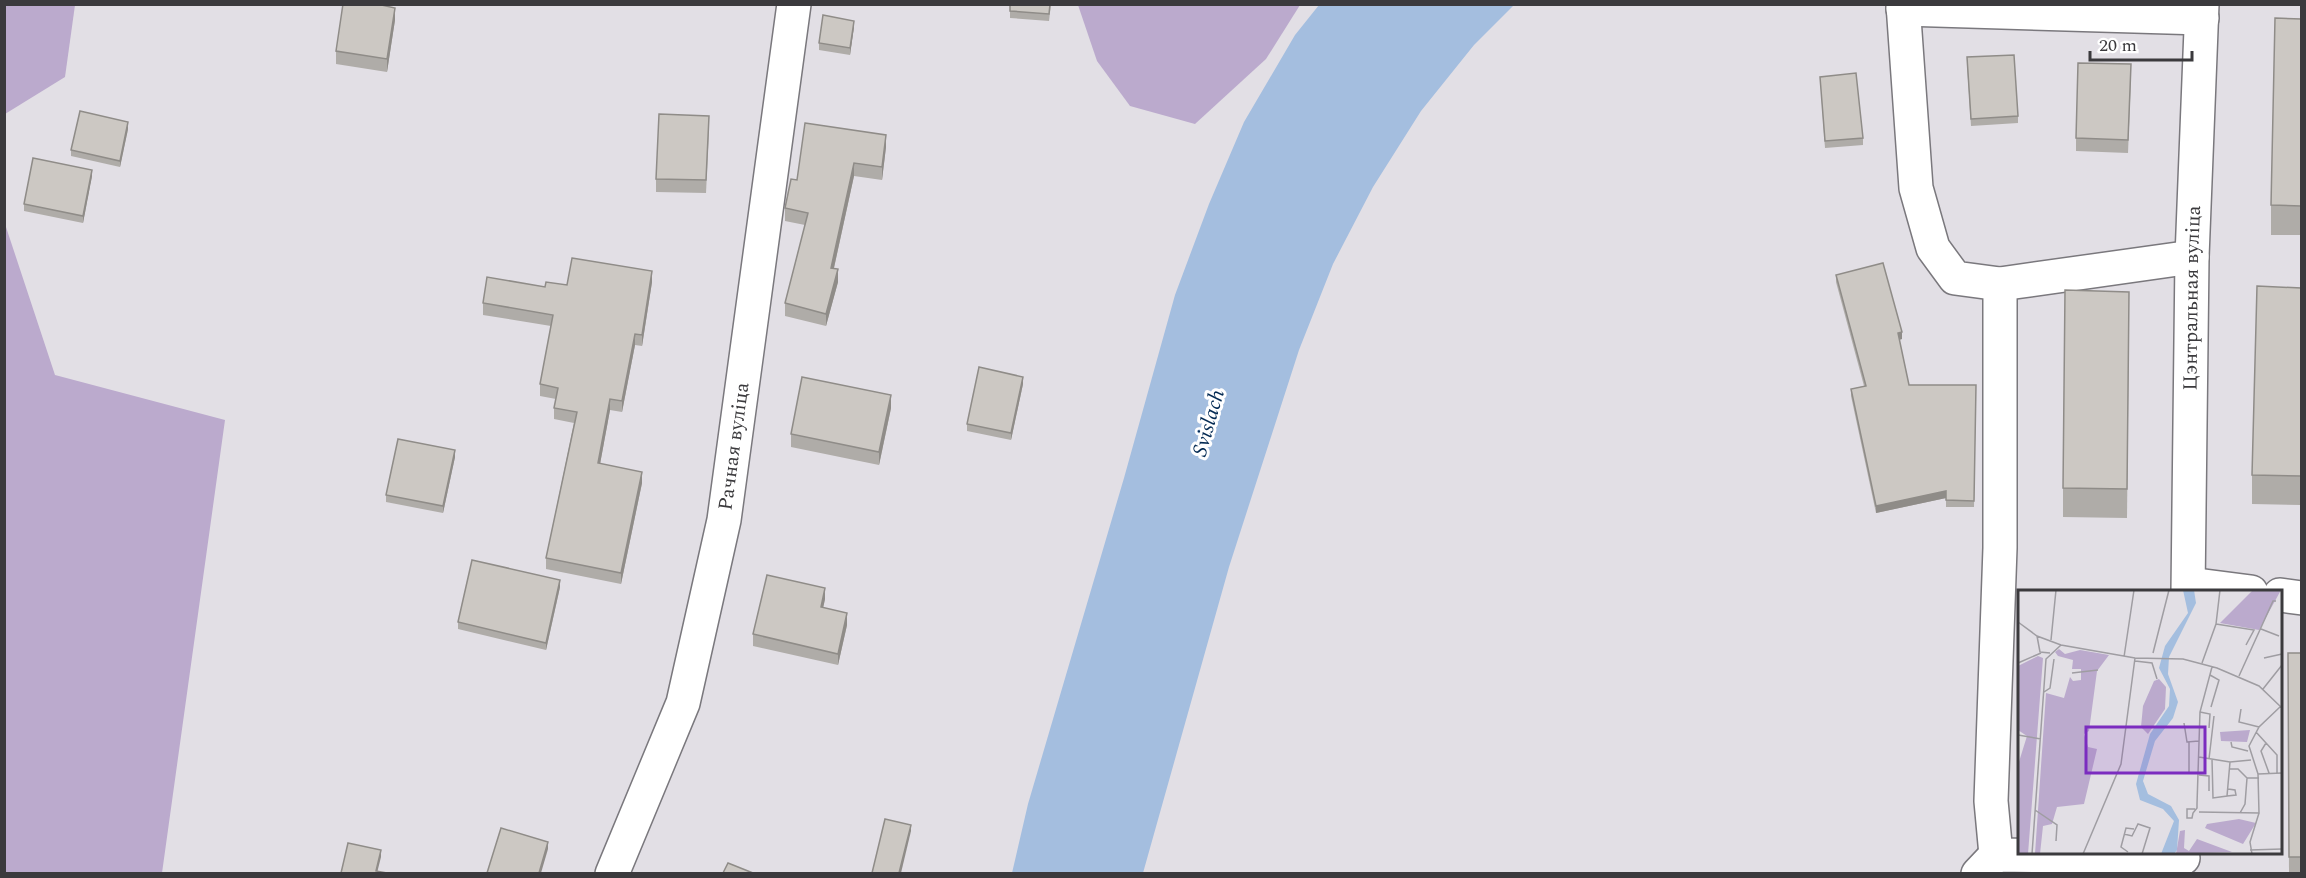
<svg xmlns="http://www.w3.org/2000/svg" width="2306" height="878" viewBox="0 0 2306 878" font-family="Spectral,serif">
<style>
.green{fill:#bbaacd}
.water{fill:#a4bedf}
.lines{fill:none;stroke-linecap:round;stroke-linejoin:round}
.minor-casing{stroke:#7a787d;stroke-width:36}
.minor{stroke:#fff;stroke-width:33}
.wall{fill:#afaca8}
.shaded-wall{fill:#8f8c88}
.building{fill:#ccc8c3;stroke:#8f8c88;stroke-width:1.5}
.labels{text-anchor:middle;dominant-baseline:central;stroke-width:6;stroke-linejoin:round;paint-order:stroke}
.street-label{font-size:20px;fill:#3b3a3d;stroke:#fff}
.water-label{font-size:21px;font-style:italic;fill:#032a53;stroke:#fff}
.inset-road{fill:none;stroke:#9f9da2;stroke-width:1.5}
.view{fill:#7b2cbf;fill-opacity:0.15;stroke:#7b2cbf;stroke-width:3}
.inset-edge{fill:none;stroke:#3b3a3d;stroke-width:3}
</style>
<rect width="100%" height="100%" fill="#e2dfe5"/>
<g class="green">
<polygon points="5,4 75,5 65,77 5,114"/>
<polygon points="1078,5 1078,4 1300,5 1266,59 1195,124 1130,106 1097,61"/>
<polygon points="5,224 55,375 225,420 162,873 5,873"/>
</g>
<polygon class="water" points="1319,5 1514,5 1474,45 1421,111 1373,187 1333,264 1299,350 1229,567 1143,873 1012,873 1028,804 1124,478 1175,295 1209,204 1244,122 1295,35"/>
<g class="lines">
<g class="minor-casing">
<g id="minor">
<polyline points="1903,4 1916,188 1933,248 1955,278 2000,284 2192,257"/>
<polyline points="1903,9 2202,18"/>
<polyline points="2189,584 2251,592"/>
<path id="s1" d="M 2188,592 L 2192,257 L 2202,4"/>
<polyline points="2280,595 2302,598"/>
<polyline points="1996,855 1991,801 2000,548 2000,284"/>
<path id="s2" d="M 612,874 L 683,703 L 724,520 L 794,4"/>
<polyline points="1978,874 1996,855 2183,858"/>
</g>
</g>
<use href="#minor" class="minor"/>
</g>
<g class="wall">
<polygon points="1010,4 1051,4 1049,21 1010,18"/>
<polygon points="2301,19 2301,235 2271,235 2271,205"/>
<polygon points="395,20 387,72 336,64 336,51"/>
<polygon points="854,27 850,55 819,50 819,43"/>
<polygon points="1967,64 2018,116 2018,123 1971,126"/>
<polygon points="1820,77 1863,138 1863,145 1825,148"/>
<polygon points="2131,77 2128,153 2076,151 2076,138"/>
<polygon points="128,129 120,167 71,156 71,150"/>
<polygon points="709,129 706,193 656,192 656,179"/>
<polygon points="886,147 882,180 854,176 834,268 838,282 826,326 785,316 785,303 805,225 785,221 785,208 797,180"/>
<polygon points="92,176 83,223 24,211 24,204"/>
<polygon points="1836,275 1902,339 1899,340 1909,385 1976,385 1974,507 1946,507 1946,498 1876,513 1851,396 1851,389 1864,386 1836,282"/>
<polygon points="652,282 642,346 635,345 622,412 610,410 600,464 642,483 621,584 546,569 546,558 574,423 554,419 554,408 556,399 540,396 540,384 551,326 483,315 483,303 545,287"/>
<polygon points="2301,288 2301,505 2252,504 2252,475"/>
<polygon points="2129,321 2127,518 2063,517 2063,488"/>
<polygon points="1023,384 1011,440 967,431 967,424"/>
<polygon points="891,408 879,465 791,447 791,434"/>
<polygon points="455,457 443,513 386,502 386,495"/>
<polygon points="560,587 546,650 458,629 458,622"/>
<polygon points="825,599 823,607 847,625 838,665 753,646 753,634"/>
<polygon points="2288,653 2301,653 2301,873 2289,873"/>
</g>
<g class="shaded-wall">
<polygon points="395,8 395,20 387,72 387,59"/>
<polygon points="854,21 854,27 850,55 850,48"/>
<polygon points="128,122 128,129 120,167 120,161"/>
<polygon points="886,135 886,147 882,180 882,167"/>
<polygon points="854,163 854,176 831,281 831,268"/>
<polygon points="92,170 92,176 83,223 83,216"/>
<polygon points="838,269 838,282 826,326 826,314"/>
<polygon points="652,271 652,282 642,346 642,335"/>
<polygon points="1902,332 1902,339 1898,340 1898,333"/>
<polygon points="635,334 635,345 622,412 622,401"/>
<polygon points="1023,377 1023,384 1011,440 1011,433"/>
<polygon points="891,395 891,408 879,465 879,452"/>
<polygon points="610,399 610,410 598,475 598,463"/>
<polygon points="455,450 455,457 443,513 443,506"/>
<polygon points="642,472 642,483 621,584 621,573"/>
<polygon points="1946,491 1946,498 1876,513 1876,506"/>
<polygon points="560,580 560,587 546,650 546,643"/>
<polygon points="825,588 825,599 821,618 821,607"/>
<polygon points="847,613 847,625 838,665 838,654"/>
<polygon points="911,825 911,831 901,873 899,873"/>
<polygon points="548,842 548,849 541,873 539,873"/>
<polygon points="381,850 381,857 377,873 376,871"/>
</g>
<g class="building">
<polygon points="343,4 377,4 395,8 387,59 336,51"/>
<polygon points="1010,4 1050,4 1049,14 1010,11"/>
<polygon points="823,15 854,21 850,48 819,43"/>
<polygon points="2275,18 2301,19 2301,206 2271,205"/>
<polygon points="2014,55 2018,116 1971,119 1967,57"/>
<polygon points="2078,63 2131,64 2128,140 2076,138"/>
<polygon points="1856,73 1863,138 1825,141 1820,77"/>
<polygon points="80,111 128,122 120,161 71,150"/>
<polygon points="659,114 709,116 706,180 656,179"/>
<polygon points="805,123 886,135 882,167 854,163 831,268 838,269 826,314 785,303 808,213 785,208 791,179 797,180"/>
<polygon points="33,158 92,170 83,216 24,204"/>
<polygon points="572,258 652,271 642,335 635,334 622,401 610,399 598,463 642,472 621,573 546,558 577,412 554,408 558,388 540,384 553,315 483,303 487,277 545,287 546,282 567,285"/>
<polygon points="1883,263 1902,332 1898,333 1909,385 1976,385 1974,501 1946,500 1946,491 1876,506 1851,389 1866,386 1836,275"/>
<polygon points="2257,286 2301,288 2301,476 2252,475"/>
<polygon points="2065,290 2129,292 2127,489 2063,488"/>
<polygon points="979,367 1023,377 1011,433 967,424"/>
<polygon points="802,377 891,395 879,452 791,434"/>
<polygon points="398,439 455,450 443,506 386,495"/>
<polygon points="472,560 560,580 546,643 458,622"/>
<polygon points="767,575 825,588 821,607 847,613 838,654 753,634"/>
<polygon points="2288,653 2301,653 2301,857 2289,857"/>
<polygon points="885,819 911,825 899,873 872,873"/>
<polygon points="501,828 548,842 539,873 487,873"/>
<polygon points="348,843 381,850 376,871 387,873 341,873"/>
<polygon points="728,863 753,873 723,873"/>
</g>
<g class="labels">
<g class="street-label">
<text stroke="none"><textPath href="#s1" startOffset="294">Цэнтральная вуліца</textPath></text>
<text stroke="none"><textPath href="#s2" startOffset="447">Рачная вуліца</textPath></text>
</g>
<g class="water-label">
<text transform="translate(1209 423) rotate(-74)">Svislach</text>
</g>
</g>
<g transform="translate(2018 590)">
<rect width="264" height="264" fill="#e2dfe5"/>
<path d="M 235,0 L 263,0 L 241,40 L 202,33 ZM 41,59 L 47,64 L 62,60 L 91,65 L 79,81 L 71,141 L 66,144 L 70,157 L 79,159 L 66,214 L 39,217 L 34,234 L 25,236 L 22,264 L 17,264 L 28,103 L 46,108 L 52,87 L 55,91 L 63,90 L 63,79 L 54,79 L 55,70 L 40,66 L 37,62 ZM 20,66 L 25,68 L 10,264 L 0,264 L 0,175 L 9,146 L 0,140 L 0,76 ZM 141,89 L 148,97 L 147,119 L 130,144 L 123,137 L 125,116 L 136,91 ZM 232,140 L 229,152 L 203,151 L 202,142 ZM 221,229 L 238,233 L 225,254 L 187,238 L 189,234 ZM 167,240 L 166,258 L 171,261 L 179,249 L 214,262 L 158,264 L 162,241 Z" fill="#bbaacd"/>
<path d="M 165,0 L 176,0 L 178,13 L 151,67 L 150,84 L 160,112 L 155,128 L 137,151 L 125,191 L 130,204 L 153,216 L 161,230 L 159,260 L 156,264 L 143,264 L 156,231 L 145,219 L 122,210 L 118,194 L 132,144 L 151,116 L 152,99 L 141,78 L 147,56 L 170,23 Z" fill="#a4bedf"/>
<path class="inset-road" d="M 0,32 L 19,46 L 43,55 L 117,68 L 165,69 L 199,78 L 241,96 L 264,118M 198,34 L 236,40 L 228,55M 243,39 L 261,46M 19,46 L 22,62 L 32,63M 33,50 L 38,0M 135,63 L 151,0M 106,67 L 116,0M 246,68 L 264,64M 117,71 L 134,73 L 139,89M 0,73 L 23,63M 184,73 L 198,34 L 202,0M 54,83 L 80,80M 192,85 L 201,90 L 193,117M 221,86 L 255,11 L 258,11M 245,99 L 264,75M 26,102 L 32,98 L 36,69M 223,119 L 221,132 L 241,137M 182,122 L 192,124 L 191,138M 166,133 L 169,152 L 181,151M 238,142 L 259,165 L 259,183M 0,145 L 23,149M 213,152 L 214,157 L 230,161M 248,153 L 243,161 L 251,183M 181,167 L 212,172 L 233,170M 191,169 L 196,126M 194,169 L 195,208 L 209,206 L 212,172M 212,179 L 220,179 L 229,188 L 241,188M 171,182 L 171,152M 240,184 L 264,183M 181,185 L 191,186 L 191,201M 209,206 L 218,205 L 217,200 L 210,199M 177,219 L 169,219 L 169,228 L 174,228 L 175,223 L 179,218 L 179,214 L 182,122 L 194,77M 17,220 L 39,235 L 38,251M 181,222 L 241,223 L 240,184 L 231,156 L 241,137 L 263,116M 222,223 L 227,214 L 229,188M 106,244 L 114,246 L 120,234 L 132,238 L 124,264M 232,260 L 264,259M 110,262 L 103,257 L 108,238 L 116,239M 14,264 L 28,69 L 43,55M 65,264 L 103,174 L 117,68M 234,264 L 232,252 L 241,223"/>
<path class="view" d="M 68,137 L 187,137 L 187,183 L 68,183 Z"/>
<rect width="264" height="264" class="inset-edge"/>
</g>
<rect width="2306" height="878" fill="none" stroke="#3b3a3d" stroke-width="12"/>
<path d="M2090 51v9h102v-9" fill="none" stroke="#3b3a3d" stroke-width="3"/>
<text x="2099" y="51" font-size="18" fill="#3b3a3d" stroke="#ffffff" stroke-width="4.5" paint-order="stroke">20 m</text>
</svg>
